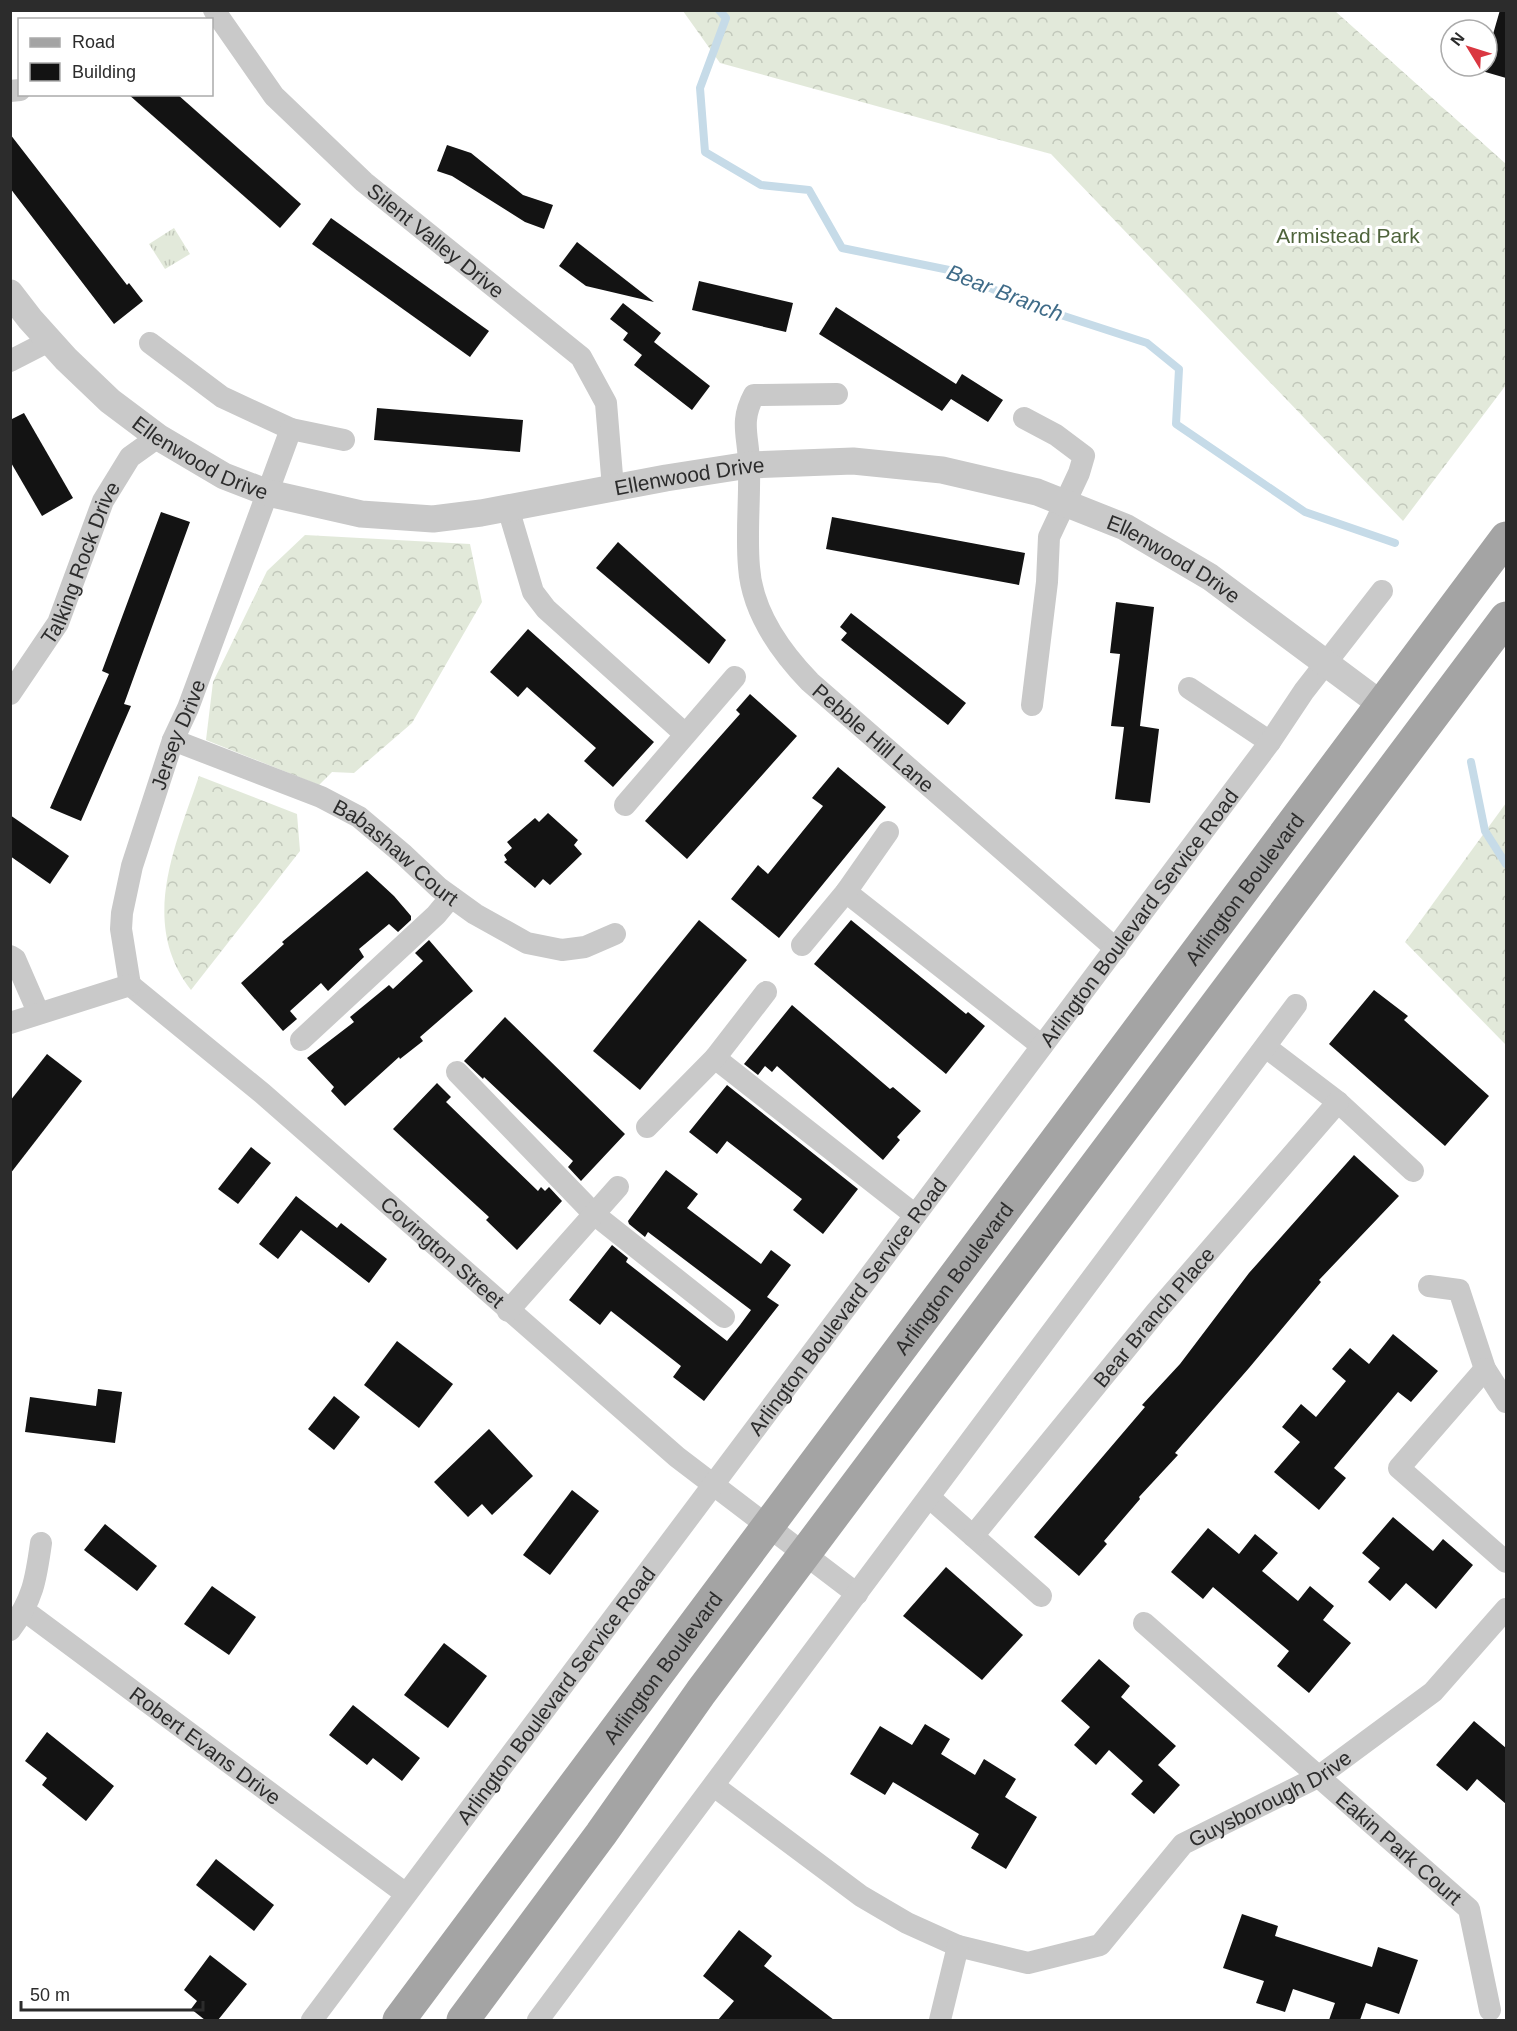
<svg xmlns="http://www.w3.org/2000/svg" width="1517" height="2031" viewBox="0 0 1517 2031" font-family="Arial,sans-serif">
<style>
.grass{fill:url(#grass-tufts)}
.forest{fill:url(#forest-crowns)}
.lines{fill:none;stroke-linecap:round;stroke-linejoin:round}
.stream{stroke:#c6dbe8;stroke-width:8}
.building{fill:#131313}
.minor{stroke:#c9c9c9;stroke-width:22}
.tertiary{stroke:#c9c9c9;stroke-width:27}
.primary{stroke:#a4a4a4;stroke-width:33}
.labels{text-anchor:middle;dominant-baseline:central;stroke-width:6;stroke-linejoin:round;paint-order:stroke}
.park-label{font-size:21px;fill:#4f643c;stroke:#fff}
.street-label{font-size:21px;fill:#2c2c2c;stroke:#fff}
.water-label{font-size:22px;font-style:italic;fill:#3f6b88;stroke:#fff}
</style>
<defs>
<pattern id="grass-tufts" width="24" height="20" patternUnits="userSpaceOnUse" patternTransform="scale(1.5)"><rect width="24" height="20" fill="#e2e9da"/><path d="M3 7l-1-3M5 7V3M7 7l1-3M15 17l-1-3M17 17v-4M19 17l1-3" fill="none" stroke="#c2c8bb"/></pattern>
<pattern id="forest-crowns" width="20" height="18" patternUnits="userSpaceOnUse" patternTransform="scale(1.5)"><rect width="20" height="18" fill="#e2e9da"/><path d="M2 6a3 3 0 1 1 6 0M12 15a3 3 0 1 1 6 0" fill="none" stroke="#c2c8bb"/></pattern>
</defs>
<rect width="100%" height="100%" fill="#fff"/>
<polygon class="grass" points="174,228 190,254 165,269 149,244"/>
<g class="forest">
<polygon points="683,11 1335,11 1506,164 1506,385 1403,521 1051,154 720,63"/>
<polygon points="305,535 470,544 482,602 412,723 354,773 332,772 319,785 206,740 213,682 267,571"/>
<path d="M 199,776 L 297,814 L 300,851 L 191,990 C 139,923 175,847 199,776 Z"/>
<polygon points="1506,803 1506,1045 1405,942"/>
</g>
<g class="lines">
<g class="stream">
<polyline points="719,10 726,18 700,88 705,152 761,185 809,190 842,248 949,270 1027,304 1147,343 1179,369 1176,424 1305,512 1395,543"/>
<polyline points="1471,762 1485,831 1506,864"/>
</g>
</g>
<g class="building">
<polygon points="1500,10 1506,10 1506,78 1482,71 1484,66 1487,66 1487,55"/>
<polygon points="128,94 177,94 301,204 280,228"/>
<polygon points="10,134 127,285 129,283 143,301 114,324 10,188"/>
<polygon points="447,145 471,153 523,195 553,205 544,229 525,222 452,176 437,171"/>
<polygon points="331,218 489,331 470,357 312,244"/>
<polygon points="577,242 654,302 586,286 559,266"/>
<polygon points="699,281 793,303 786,332 692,310"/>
<polygon points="623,303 661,333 654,342 710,386 692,410 634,365 642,355 623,340 628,333 610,319"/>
<polygon points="836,307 956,384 962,374 1003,400 988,422 951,399 942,411 819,334"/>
<polygon points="377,408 523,420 520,452 374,440"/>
<polygon points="24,413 73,498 42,516 10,461 10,420"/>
<polygon points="161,512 190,522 124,704 131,706 81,821 50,808 109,674 102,671"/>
<polygon points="832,517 1025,553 1019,585 826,549"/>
<polygon points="618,542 726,640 709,664 596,568"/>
<polygon points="1116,602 1154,607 1140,726 1159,729 1150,803 1115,799 1124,727 1111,726 1120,654 1110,653"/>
<polygon points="851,613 966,703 948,725 841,640 847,633 840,627"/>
<polygon points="528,629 654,742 613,787 584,761 596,748 527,687 518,697 490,672"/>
<polygon points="750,694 797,736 687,859 645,821 740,714 736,710"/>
<polygon points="838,767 886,807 779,938 731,899 758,865 768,874 823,806 812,798"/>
<polygon points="548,813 578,840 574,845 582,854 550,885 543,879 535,888 504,862 507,860 504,855 512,848 507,842 535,818 539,822"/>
<polygon points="10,815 69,856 50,884 10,856"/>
<polygon points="367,871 394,896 411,916 411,920 398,932 389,924 359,949 364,957 328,991 321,983 290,1011 297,1019 283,1031 241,983 284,944 282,942"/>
<polygon points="699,920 747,960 640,1090 593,1051"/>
<polygon points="851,920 966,1014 968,1012 985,1026 946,1074 814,964"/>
<polygon points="429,940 473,991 420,1037 423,1041 400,1059 399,1057 345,1106 331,1091 334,1087 307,1058 354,1022 350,1017 389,985 393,989 423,961 415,953"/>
<polygon points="1374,990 1408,1016 1404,1020 1489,1096 1445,1146 1329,1044"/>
<polygon points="792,1005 890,1089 893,1087 921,1111 897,1137 900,1140 883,1160 777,1066 772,1072 765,1066 758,1075 744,1064"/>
<polygon points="505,1017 625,1134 581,1181 568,1167 573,1161 484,1077 483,1079 464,1061"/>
<polygon points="47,1054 82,1081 10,1174 10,1101"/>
<polygon points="437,1083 451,1097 446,1102 538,1191 541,1187 545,1191 549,1187 562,1201 517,1250 486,1220 489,1217 393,1129"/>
<polygon points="727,1085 858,1189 823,1234 793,1210 802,1199 727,1141 717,1154 689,1132"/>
<polygon points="251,1147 271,1163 238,1204 218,1189"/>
<polygon points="1354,1155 1399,1196 1319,1280 1321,1282 1249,1368 1175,1453 1178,1455 1139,1497 1140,1499 1104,1541 1107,1544 1079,1576 1034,1537 1145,1407 1142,1405 1180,1364 1249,1273"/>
<polygon points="666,1170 698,1194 687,1208 761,1264 771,1250 791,1265 767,1297 779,1305 704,1401 673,1377 681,1366 611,1311 600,1325 569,1300 612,1245 628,1258 626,1262 727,1341 740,1325 751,1310 648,1232 645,1237 629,1224 628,1221"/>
<polygon points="296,1196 337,1228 341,1223 387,1259 369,1283 301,1230 278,1259 259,1244"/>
<polygon points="1393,1334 1438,1371 1411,1402 1398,1392 1334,1468 1346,1478 1319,1510 1274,1472 1300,1442 1282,1427 1301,1404 1316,1417 1346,1381 1332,1369 1350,1348 1369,1364"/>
<polygon points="397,1341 453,1384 419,1428 364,1385"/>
<polygon points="98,1389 122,1392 115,1443 25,1432 30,1397 96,1406"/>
<polygon points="334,1396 360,1417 334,1450 308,1429"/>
<polygon points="489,1429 533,1476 492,1515 482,1504 468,1517 434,1482"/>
<polygon points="572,1490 599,1511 550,1575 523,1555"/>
<polygon points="1393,1517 1433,1551 1443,1539 1473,1565 1436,1609 1406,1583 1390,1601 1368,1582 1380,1568 1362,1553"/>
<polygon points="105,1524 157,1566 137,1591 84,1550"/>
<polygon points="1208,1528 1239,1554 1255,1534 1278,1553 1262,1571 1298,1601 1310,1586 1334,1606 1323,1620 1351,1643 1309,1693 1277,1666 1289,1651 1213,1587 1203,1599 1171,1572"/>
<polygon points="946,1567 1023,1635 982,1680 903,1616"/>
<polygon points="212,1586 256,1617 229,1655 184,1624"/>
<polygon points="444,1643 487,1676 448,1728 404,1695"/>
<polygon points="1099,1659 1130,1686 1121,1697 1176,1746 1158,1765 1180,1785 1154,1814 1131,1794 1143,1781 1109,1750 1096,1765 1074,1745 1090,1727 1061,1701"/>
<polygon points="353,1705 420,1758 402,1781 373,1758 367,1765 329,1735"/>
<polygon points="1474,1721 1506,1748 1506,1804 1477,1779 1467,1791 1436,1765"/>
<polygon points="925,1724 950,1739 941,1754 975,1775 984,1759 1016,1779 1005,1797 1037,1817 1006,1869 971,1848 979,1834 893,1782 885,1795 850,1774 880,1726 912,1745"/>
<polygon points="47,1732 114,1786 86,1821 42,1785 47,1778 25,1761"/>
<polygon points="216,1859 274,1905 254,1931 196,1885"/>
<polygon points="1242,1914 1278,1926 1275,1936 1372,1967 1378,1947 1418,1960 1399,2014 1366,2003 1360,2020 1329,2020 1335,2003 1293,1989 1285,2012 1256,2003 1264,1981 1223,1968"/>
<polygon points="739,1930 772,1956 764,1966 834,2020 718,2020 734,2001 703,1976"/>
<polygon points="210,1955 247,1984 218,2020 205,2020 191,2009 197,2001 184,1990"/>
</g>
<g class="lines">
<g class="minor">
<path id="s1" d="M 214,10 L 274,96 L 364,182 L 581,357 L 606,403 L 613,488"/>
<polyline points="10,91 20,90"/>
<polyline points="150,343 222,397 291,429"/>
<polyline points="10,361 49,341"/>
<path id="s2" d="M 837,394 L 754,395 C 739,423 749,436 749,466 C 750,500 746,534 749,567 C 752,611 781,652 810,682 L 1116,949"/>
<polyline points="1024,418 1056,435 1084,456 1079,473 1049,537 1047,582 1032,705"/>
<polyline points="508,508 533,592 546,609 685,734"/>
<polyline points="1189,688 1270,742"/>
<path id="s3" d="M 10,694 L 58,623 L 103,501 L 130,457 L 158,437"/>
<path id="s4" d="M 173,740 L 321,797 L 359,817 L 404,855 L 439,888 L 475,914 L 527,943 L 562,950 L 585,947 L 615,934"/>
<polyline points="625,805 735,677"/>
<polyline points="846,892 1042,1046"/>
<polyline points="802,945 846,892 888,832"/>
<polyline points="10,956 15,959 38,1012"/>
<path id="s5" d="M 130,985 L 262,1093 L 677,1457 L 857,1594"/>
<path id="s6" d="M 130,985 L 121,929 L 122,913 L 132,866 L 173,740 L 188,708 L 291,429 L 344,440"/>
<polyline points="10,1023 130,985"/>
<polyline points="301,1040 436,915 451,897"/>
<polyline points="1267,1048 1338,1102 1413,1171"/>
<polyline points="715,1058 915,1215"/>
<polyline points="457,1072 594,1214 724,1317"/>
<polyline points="647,1127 715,1058 766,992"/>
<polyline points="1429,1286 1459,1290 1485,1369 1506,1402"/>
<polyline points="508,1311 618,1187"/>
<polyline points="1485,1369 1399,1468 1506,1562"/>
<polyline points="930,1498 1041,1596"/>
<path id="s7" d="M 973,1536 L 1156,1312 L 1338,1102"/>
<path id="s8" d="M 25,1611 L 406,1894"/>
<path id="s9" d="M 1144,1623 L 1469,1909 L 1490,2010"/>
<path d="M 10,1630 C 33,1600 36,1579 41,1543"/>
<path id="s10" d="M 714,1786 L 861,1896 L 907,1923 L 958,1946 L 1028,1963 L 1100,1945 L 1183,1844 L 1318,1777 L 1433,1692 L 1506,1609"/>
<path id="s11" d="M 312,2020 L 1270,742 L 1304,691 L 1382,591"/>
<polyline points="538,2020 1296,1005"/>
<polyline points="940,2020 958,1946"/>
</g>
<path class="tertiary" id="s12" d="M 10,293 L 30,319 L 66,359 L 110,401 L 158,437 L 224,476 L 268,493 L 361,514 L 433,519 L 481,513 L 666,478 L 749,465 L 853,461 L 942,470 L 1037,492 L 1125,527 L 1210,577 L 1382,705"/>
<g class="primary">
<path id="s13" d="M 399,2020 L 1506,538"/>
<polyline points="463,2020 601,1834 701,1692 1506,618"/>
</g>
</g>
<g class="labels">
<g class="park-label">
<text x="1348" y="235">Armistead Park</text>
</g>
<g class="street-label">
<text stroke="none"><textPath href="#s1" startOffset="322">Silent Valley Drive</textPath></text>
<text stroke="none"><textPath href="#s12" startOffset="255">Ellenwood Drive</textPath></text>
<text stroke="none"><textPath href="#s12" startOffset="759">Ellenwood Drive</textPath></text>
<text stroke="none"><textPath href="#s12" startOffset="1263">Ellenwood Drive</textPath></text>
<text stroke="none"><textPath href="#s3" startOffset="150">Talking Rock Drive</textPath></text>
<text stroke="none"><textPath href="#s6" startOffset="260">Jersey Drive</textPath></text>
<text stroke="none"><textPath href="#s2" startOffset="474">Pebble Hill Lane</textPath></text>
<text stroke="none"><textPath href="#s4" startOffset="252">Babashaw Court</textPath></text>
<text stroke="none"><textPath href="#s13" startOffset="1412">Arlington Boulevard</textPath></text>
<text stroke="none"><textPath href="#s11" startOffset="1378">Arlington Boulevard Service Road</textPath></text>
<text stroke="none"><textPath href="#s5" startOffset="411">Covington Street</textPath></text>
<text stroke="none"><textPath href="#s13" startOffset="926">Arlington Boulevard</textPath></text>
<text stroke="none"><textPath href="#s11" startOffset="892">Arlington Boulevard Service Road</textPath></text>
<text stroke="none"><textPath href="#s7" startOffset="284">Bear Branch Place</textPath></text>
<text stroke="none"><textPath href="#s13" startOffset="440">Arlington Boulevard</textPath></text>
<text stroke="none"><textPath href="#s11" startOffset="406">Arlington Boulevard Service Road</textPath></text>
<text stroke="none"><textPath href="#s8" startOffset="225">Robert Evans Drive</textPath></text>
<text stroke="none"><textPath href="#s10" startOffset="668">Guysborough Drive</textPath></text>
<text stroke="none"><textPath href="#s9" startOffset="340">Eakin Park Court</textPath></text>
</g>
<g class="water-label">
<text transform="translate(1005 293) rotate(21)">Bear Branch</text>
</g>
</g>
<rect width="1517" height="2031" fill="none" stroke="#2c2c2c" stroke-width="24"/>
<rect x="18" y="18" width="195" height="78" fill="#ffffff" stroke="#ababab" stroke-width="1.5"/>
<rect x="30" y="38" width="30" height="9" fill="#a4a4a4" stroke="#ababab" stroke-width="1.5"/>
<text x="72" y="48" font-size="18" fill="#2c2c2c">Road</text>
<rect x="30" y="63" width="30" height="18" fill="#131313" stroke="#ababab" stroke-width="1.5"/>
<text x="72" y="78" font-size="18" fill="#2c2c2c">Building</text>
<g transform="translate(1469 48) rotate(308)"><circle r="28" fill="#ffffff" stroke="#ababab" stroke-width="1.5"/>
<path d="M0-4.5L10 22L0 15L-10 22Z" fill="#da3741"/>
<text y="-9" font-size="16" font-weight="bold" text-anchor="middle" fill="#2c2c2c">N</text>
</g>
<path d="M21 2001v9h182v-9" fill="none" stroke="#2c2c2c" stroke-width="3"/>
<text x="30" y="2001" font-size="18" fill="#2c2c2c" stroke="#ffffff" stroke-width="4.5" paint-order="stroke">50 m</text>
</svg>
